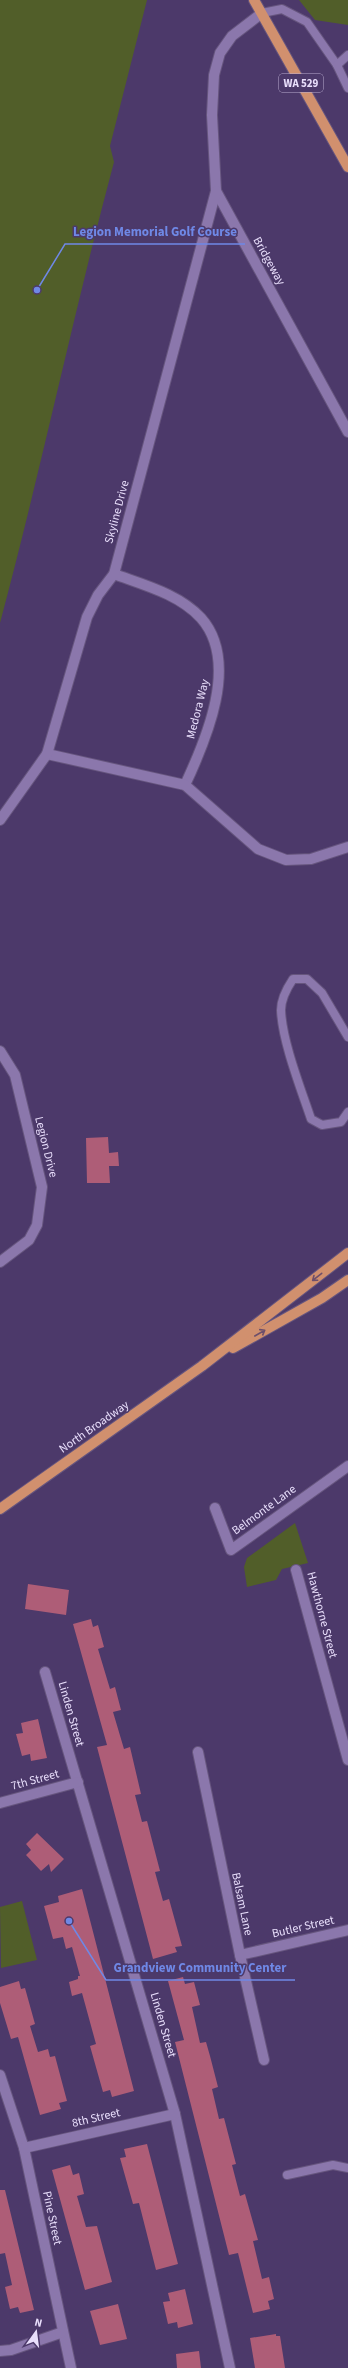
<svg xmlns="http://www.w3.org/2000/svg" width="348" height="2368" viewBox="0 0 348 2368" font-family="'Source Sans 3',sans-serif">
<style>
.green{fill:#515e29}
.building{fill:#ae5d77}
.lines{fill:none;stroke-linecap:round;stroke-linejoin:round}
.service-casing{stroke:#66557e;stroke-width:10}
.minor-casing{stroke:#66557e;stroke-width:12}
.primary-casing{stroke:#66557e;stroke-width:12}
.service{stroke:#8b77ac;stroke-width:8}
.minor{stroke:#8b77ac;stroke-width:10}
.primary{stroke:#d1906e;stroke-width:10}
.oneway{stroke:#6d4f6b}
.labels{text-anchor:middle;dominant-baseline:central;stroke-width:3;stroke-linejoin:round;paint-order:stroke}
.shield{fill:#4c396a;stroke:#baadd0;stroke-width:1}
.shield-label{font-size:11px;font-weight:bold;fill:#e9dffc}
.street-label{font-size:12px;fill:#e9dffc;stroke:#4c396a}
.leader{fill:none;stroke:#6f88e6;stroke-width:1.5}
.callout-dot{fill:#6f88e6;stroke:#4c396a;stroke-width:1.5}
.callout-label{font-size:13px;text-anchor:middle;font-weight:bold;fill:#6f88e6;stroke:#4c396a;stroke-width:3;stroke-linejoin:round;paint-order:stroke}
</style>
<rect width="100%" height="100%" fill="#4c396a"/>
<g class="green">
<path d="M 0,0 L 147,0 L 110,146 L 114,162 C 73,315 41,470 0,623 Z"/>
<polygon points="299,0 348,0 348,25 315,20"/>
<polygon points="295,1523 308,1563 282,1569 276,1580 247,1587 244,1567 247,1558"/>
<polygon points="22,1901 37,1960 1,1968 0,1907"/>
</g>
<g class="building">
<polygon points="108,1137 109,1153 118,1152 119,1166 109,1166 110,1183 87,1183 86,1138"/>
<polygon points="28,1584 69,1590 66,1615 25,1609"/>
<polygon points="91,1619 93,1627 98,1625 104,1647 98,1649 110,1689 115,1687 121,1710 113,1712 124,1749 130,1747 141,1794 135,1795 142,1822 147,1821 160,1871 155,1872 163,1901 169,1899 182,1946 175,1947 177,1952 153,1959 97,1747 107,1745 73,1624"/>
<polygon points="38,1719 47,1758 31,1761 30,1754 22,1756 16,1734 23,1733 21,1723"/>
<polygon points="37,1833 64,1859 51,1872 49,1864 41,1871 26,1855 31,1850 26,1844"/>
<polygon points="82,1889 134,2091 112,2097 110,2090 103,2092 90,2046 96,2044 82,1993 72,1996 69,1982 78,1979 78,1976 80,1976 72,1947 66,1949 63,1937 53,1939 44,1906 59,1902 58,1896"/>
<polygon points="183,1977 185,1984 194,1982 200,2005 192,2007 200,2043 206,2042 210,2056 218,2087 212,2089 219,2119 224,2118 236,2164 232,2165 240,2196 245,2194 254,2226 258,2240 253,2241 262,2279 269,2277 274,2299 268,2301 270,2309 253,2313 238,2253 229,2255 175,2042 184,2040 168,1981"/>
<polygon points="19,1981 21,1989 25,1988 35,2024 30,2026 38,2052 48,2049 50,2057 55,2056 67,2101 59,2103 61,2109 40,2115 18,2037 11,2039 0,2003 0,1987"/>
<polygon points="147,2144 178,2264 156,2270 139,2203 133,2204 120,2158 126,2157 124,2149"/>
<polygon points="70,2165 73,2175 79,2173 84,2194 77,2196 86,2227 97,2226 112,2282 85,2290 52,2170"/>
<polygon points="0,2190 5,2190 34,2310 20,2313 18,2307 10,2309 5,2287 12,2285 5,2253 0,2254"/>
<polygon points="185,2289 193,2324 178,2328 177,2322 168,2324 163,2302 170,2301 168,2293"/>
<polygon points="118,2304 127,2339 100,2345 90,2311"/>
<polygon points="276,2334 276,2336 280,2336 285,2368 255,2368 250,2338"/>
<polygon points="199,2351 201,2368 177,2368 176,2354"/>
</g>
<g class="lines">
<g class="service-casing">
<g id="service">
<polyline points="262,13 282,9 307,22 337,65"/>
<polyline points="348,55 337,65 348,88"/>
<path d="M 348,1037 L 322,993 L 307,979 L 293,979 C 287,988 281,999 281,1010 C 282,1041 301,1089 311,1119 L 322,1125 L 341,1122 L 348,1112"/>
<polyline points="287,2175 333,2165 348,2168"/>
</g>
</g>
<g class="minor-casing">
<g id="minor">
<polyline points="262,13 232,36 220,53 214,75 212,115 216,191 348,432"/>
<path d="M 114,574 C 144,585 179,594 201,618 C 240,662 206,740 185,785"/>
<polyline points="47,754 185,785 258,849 286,860 311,859 348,847"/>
<polyline points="0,820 47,754 87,617 98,595 114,574 216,191"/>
<polyline points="0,1051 15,1075 42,1187 37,1225 29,1240 0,1262"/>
<polyline points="215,1508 231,1550 348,1466"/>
<polyline points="296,1570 348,1760"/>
<polyline points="45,1672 175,2114 230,2368"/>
<polyline points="198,1752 240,1955 264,2060"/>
<polyline points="0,1803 78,1782"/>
<polyline points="240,1955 348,1930"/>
<polyline points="0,2075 24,2148 71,2368"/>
<polyline points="24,2148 175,2114"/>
<polyline points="0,2351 11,2350 63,2332"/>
</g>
</g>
<g class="primary-casing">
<g id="primary">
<polyline points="254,0 348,167"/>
<polyline points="233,1348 322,1298 348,1280"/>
<polyline points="0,1509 202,1366 348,1253"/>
</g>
</g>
<use href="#service" class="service"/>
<use href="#minor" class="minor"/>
<use href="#primary" class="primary"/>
</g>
<defs><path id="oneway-shaft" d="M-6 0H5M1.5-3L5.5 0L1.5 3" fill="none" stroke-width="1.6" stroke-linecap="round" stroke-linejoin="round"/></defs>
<g class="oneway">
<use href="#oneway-shaft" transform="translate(317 1277) rotate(142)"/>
<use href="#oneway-shaft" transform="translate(260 1333) rotate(-30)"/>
</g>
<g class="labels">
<rect class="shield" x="279" y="74" width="44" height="18" rx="3"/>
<g class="shield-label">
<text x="301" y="83">WA 529</text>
</g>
<g class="street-label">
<text transform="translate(269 261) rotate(61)">Bridgeway</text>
<text transform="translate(117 512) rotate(-75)">Skyline Drive</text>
<text transform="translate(198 709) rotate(-76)">Medora Way</text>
<text transform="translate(46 1147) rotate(76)">Legion Drive</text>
<text transform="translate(94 1427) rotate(-35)">North Broadway</text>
<text transform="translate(264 1510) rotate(-36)">Belmonte Lane</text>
<text transform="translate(322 1615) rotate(75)">Hawthorne Street</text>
<text transform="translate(71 1714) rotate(74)">Linden Street</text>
<text transform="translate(35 1780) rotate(-15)">7th Street</text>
<text transform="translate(242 1904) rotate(78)">Balsam Lane</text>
<text transform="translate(303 1927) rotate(-13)">Butler Street</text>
<text transform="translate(163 2025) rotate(74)">Linden Street</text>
<text transform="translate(96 2118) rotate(-13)">8th Street</text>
<text transform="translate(52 2218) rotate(78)">Pine Street</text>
</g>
</g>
<path class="leader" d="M37 290L65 244H245M69 1921L106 1980H295"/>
<g class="callout-dot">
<circle cx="37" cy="290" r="4"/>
<circle cx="69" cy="1921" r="4"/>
</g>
<g class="callout-label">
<text x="155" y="236">Legion Memorial Golf Course</text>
<text x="200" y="1972">Grandview Community Center</text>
</g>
<g transform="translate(36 2332) rotate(14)" stroke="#4c396a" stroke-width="3" paint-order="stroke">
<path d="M0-3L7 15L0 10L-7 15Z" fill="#e9dffc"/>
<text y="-6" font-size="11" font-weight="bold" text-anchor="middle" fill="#e9dffc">N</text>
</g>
</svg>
